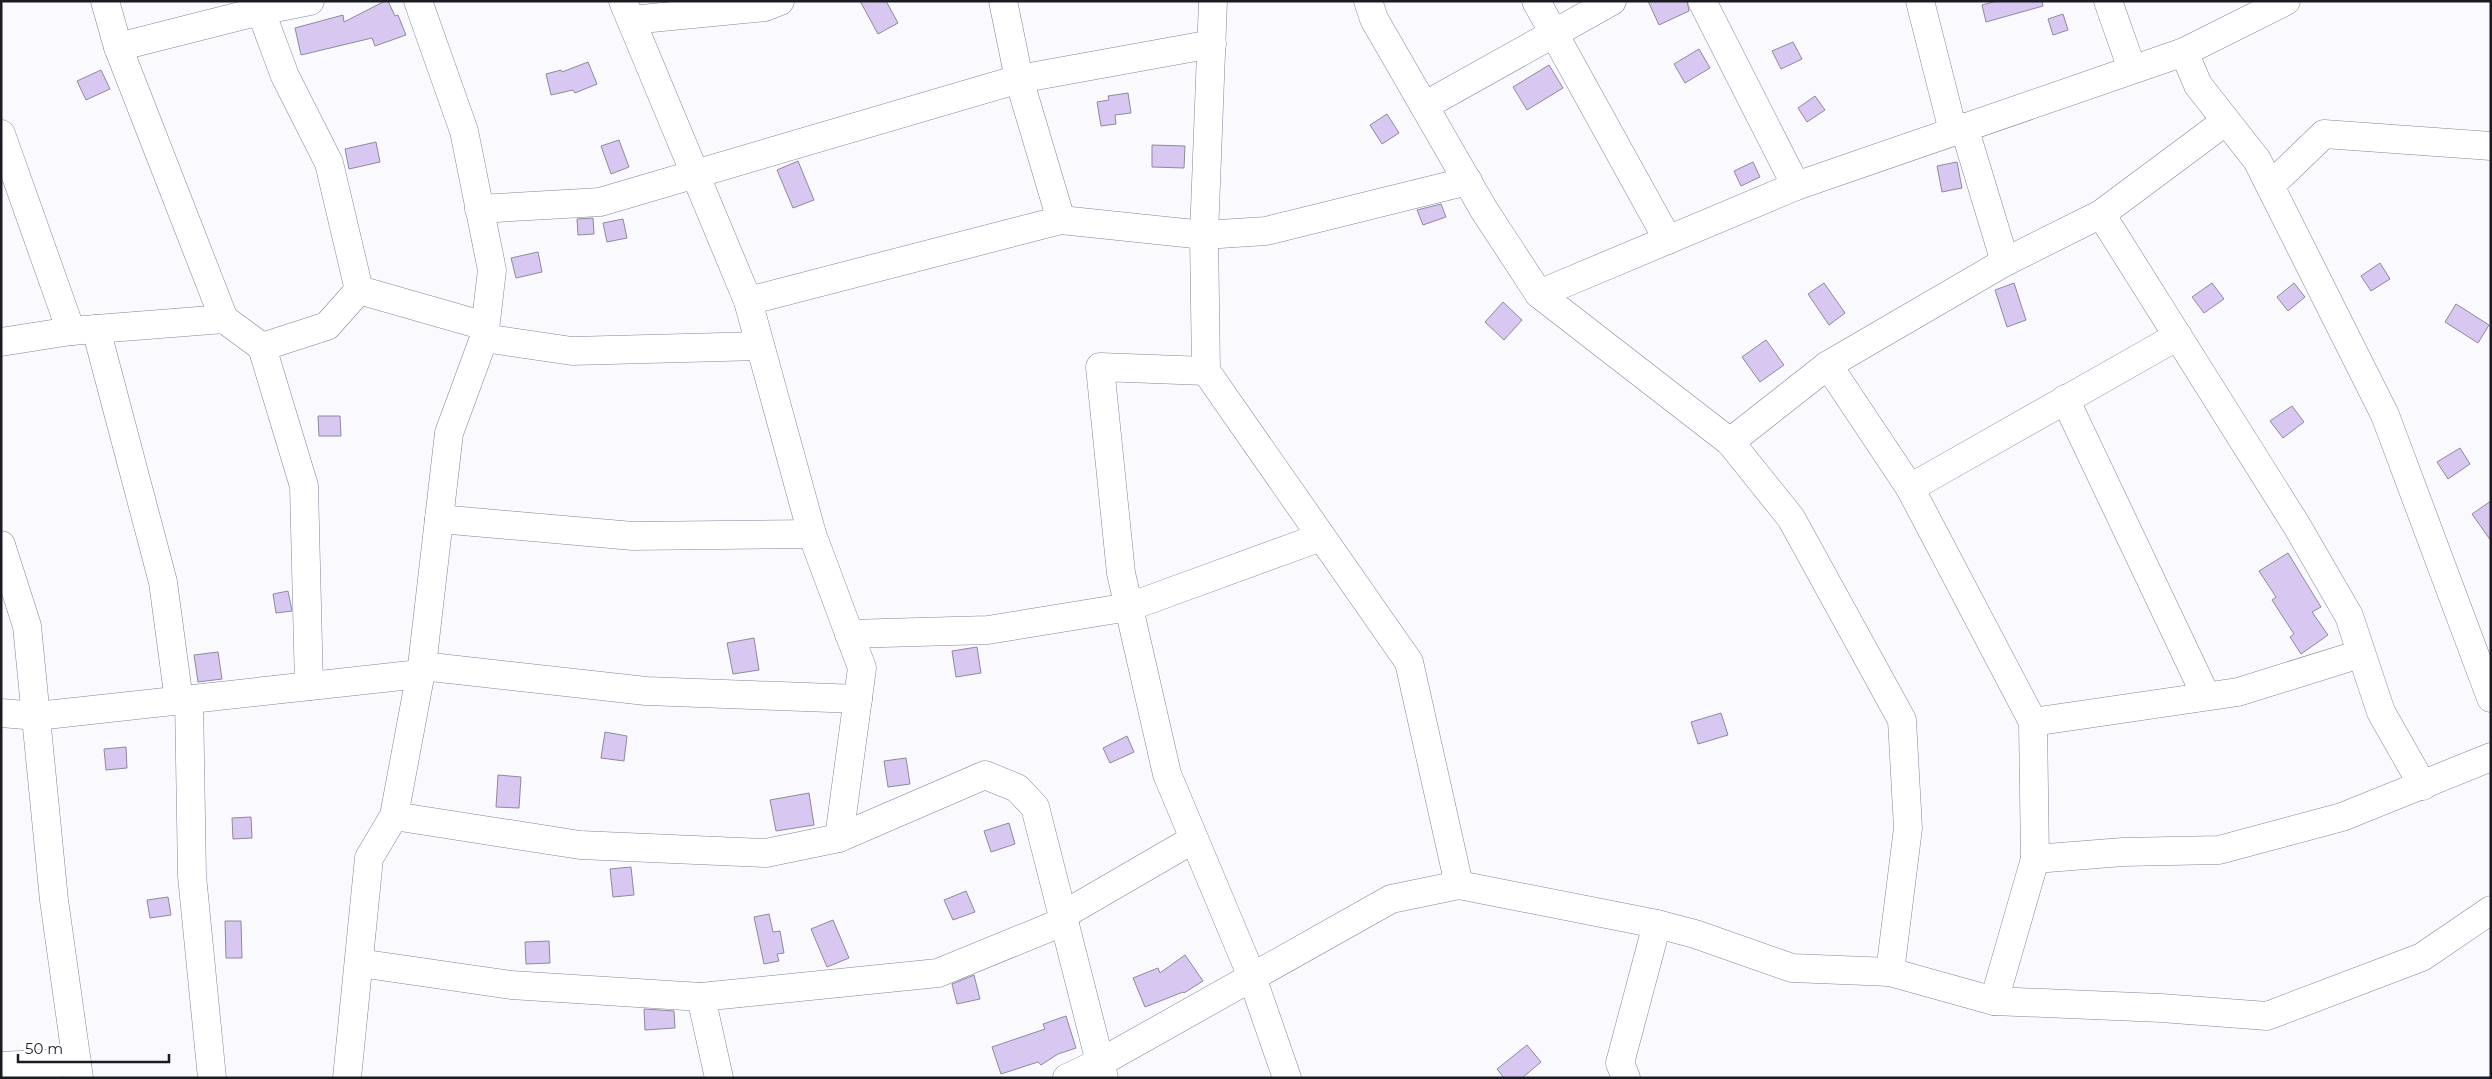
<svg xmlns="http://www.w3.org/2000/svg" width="2492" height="1079" viewBox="0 0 2492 1079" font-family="Montserrat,sans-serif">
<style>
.building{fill:#d7c7f1;stroke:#90899d}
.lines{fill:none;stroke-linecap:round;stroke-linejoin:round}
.minor-casing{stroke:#83859a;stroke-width:29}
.minor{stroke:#fff;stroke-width:28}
</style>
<rect width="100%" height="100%" fill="#f9f9fe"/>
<g class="building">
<polygon points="385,1 388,1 395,16 398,15 406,35 375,46 372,38 301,55 295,28 343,15 344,22"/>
<polygon points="860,1 886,1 898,23 878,34"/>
<polygon points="1648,1 1687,1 1689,11 1659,25"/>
<polygon points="1997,1 2042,1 2043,6 1986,22 1982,5"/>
<polygon points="2063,14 2068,30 2053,35 2048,19"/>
<polygon points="1793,42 1802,59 1781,69 1772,51"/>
<polygon points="1699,49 1710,68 1685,83 1674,64"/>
<polygon points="588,62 597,84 575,93 573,90 551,95 546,74 561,70 562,72"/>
<polygon points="1549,65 1563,88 1527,110 1513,87"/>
<polygon points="101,70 110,89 86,100 77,81"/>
<polygon points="1128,93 1131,113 1115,115 1116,124 1101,126 1097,102 1109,100 1108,96"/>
<polygon points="1815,96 1825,110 1807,122 1798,108"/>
<polygon points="1387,114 1399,133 1382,144 1370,125"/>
<polygon points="619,140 629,167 611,174 601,146"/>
<polygon points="376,142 380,162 349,169 345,149"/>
<polygon points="1152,145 1185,146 1184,168 1152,167"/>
<polygon points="798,161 814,200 793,208 777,170"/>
<polygon points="1753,162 1760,177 1741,186 1734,171"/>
<polygon points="1957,162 1962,188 1942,192 1937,166"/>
<polygon points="1441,204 1446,217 1423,225 1417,210"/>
<polygon points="593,218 594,234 578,235 577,219"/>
<polygon points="623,219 627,238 607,242 603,223"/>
<polygon points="538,252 542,272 516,278 511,258"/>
<polygon points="2380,263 2390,279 2371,291 2361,276"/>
<polygon points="1824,283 1845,313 1829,325 1808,294"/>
<polygon points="2014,283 2026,320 2007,327 1995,290"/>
<polygon points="2212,283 2224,299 2204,313 2192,297"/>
<polygon points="2294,283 2305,297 2288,311 2277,297"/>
<polygon points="1503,302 1522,320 1504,340 1485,322"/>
<polygon points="2456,304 2489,325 2478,343 2445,322"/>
<polygon points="1766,340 1784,365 1760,382 1742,357"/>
<polygon points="2292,406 2304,422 2283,438 2270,421"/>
<polygon points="318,416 340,416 341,436 319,436"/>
<polygon points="2460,448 2470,464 2448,479 2437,462"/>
<polygon points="2491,501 2491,541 2472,514"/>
<polygon points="2288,553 2321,607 2312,612 2328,635 2301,654 2290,637 2294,634 2272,600 2276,597 2259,571"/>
<polygon points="288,591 292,611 276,613 273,594"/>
<polygon points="754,638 759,670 733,674 727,643"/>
<polygon points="977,647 981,673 956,677 952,651"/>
<polygon points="218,652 222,679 198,682 194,655"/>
<polygon points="1721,713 1728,735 1698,744 1691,722"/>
<polygon points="605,732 627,736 624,761 601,758"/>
<polygon points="1127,736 1134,752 1110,763 1103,748"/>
<polygon points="126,747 127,768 106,770 104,749"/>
<polygon points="906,758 910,784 888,787 884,761"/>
<polygon points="498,775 521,777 519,808 496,807"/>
<polygon points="809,793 814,825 776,831 770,800"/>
<polygon points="251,817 252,838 233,839 232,818"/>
<polygon points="1009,823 1015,844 991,852 984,831"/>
<polygon points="631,867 634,895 613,897 610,869"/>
<polygon points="966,891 975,912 953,920 944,900"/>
<polygon points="168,897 171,915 150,918 147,900"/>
<polygon points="769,914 773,932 780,931 784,953 777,954 779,961 764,964 754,917"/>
<polygon points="833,920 849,958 827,967 811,929"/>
<polygon points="225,921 241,921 242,958 226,958"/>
<polygon points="549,941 550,963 526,964 525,942"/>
<polygon points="1185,955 1203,981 1184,993 1183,992 1145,1007 1133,978 1158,968 1160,973"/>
<polygon points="974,975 980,999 957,1004 952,984"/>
<polygon points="644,1009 674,1011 675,1028 645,1030"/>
<polygon points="1066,1016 1076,1048 1058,1054 1041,1065 1038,1062 1001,1074 992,1047 1045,1029 1043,1024"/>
<polygon points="1527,1045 1541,1062 1522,1078 1504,1078 1497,1069"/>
</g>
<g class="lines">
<g class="minor-casing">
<g id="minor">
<polyline points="105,1 118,47 224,319 262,347 304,486 309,686"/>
<polyline points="257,1 285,76 329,163 359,290 485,326"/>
<polyline points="623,1 748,301 812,534 862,668 839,838"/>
<polyline points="1003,1 1019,79 1061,220"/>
<polyline points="1213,1 1204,235 1206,371 1409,662 1459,885"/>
<polyline points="1368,1 1374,19 1484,210 1539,294 1730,442 1791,518 1902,720 1908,828 1890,972"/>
<polyline points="1536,1 1668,240"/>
<polyline points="1702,1 1796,186"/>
<polyline points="1920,1 1953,131"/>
<polyline points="2108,1 2132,69"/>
<polyline points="631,20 765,7 780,1"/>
<polyline points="118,47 260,11 310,1"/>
<polyline points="2184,52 2198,85 2257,160 2385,415 2491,698"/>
<polyline points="1424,106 1612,1"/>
<polyline points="1964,127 2005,262"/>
<polyline points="1,134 71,331"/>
<polyline points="2270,186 2324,134 2491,146"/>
<polyline points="479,209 600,202 1019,79 1212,44"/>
<polyline points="2101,214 2297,526 2349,616 2381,712 2423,786"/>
<polyline points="1539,294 1796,186 2184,52 2286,1"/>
<polyline points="748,301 1061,220 1204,235 1266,231 1468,181"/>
<polyline points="96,329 163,582 179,701"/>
<polyline points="484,338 572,351 760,346"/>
<polyline points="1,342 71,331 224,319"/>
<polyline points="262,347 327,326 359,290"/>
<polyline points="1828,365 1910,488 2033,722 2035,859 1994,1001"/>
<polyline points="1206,371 1100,367 1121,573 1167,774 1252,977 1287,1078"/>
<polyline points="2065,399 2206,696"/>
<polyline points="1730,442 1828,365 2005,262 2101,214 2226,121"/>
<polyline points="1910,488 2178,336"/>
<polyline points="439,519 633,536 812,534"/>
<polyline points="1,545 27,626 54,900 79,1078"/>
<polyline points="849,634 988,630 1129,607 1321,537"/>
<polyline points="422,666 646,691 858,699"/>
<polyline points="189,699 192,876 212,1078"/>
<polyline points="1,713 37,716 420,674"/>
<polyline points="2033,722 2238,692 2360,654"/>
<polyline points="394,816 580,845 766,853 839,838 985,775 1017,788 1035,807 1104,1078"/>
<polyline points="2035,859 2123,852 2219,850 2342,817 2491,757"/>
<polyline points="1063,915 1194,839"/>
<polyline points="359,963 511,985 701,997 938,973 1065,921"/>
<polyline points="701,997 719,1078"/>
<polyline points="1,1066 77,1062"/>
<polyline points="347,1078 369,858 394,816 422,666 449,433 484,338 492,270 464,131 418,1"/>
<polyline points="1067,1078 1101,1062 1391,899 1459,885 1657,924 1695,934 1792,968 1890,972 1994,1001 2161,1008 2267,1016 2422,957 2491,910"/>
<polyline points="1626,1078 1620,1063 1657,924"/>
</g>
</g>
<use href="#minor" class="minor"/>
</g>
<rect width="2492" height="1079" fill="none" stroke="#1b1c23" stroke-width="5"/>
<path d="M18 1054v8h151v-8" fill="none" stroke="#1b1c23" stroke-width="2.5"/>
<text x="25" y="1054" font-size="15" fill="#1b1c23" stroke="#ffffff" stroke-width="4" paint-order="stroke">50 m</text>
</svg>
